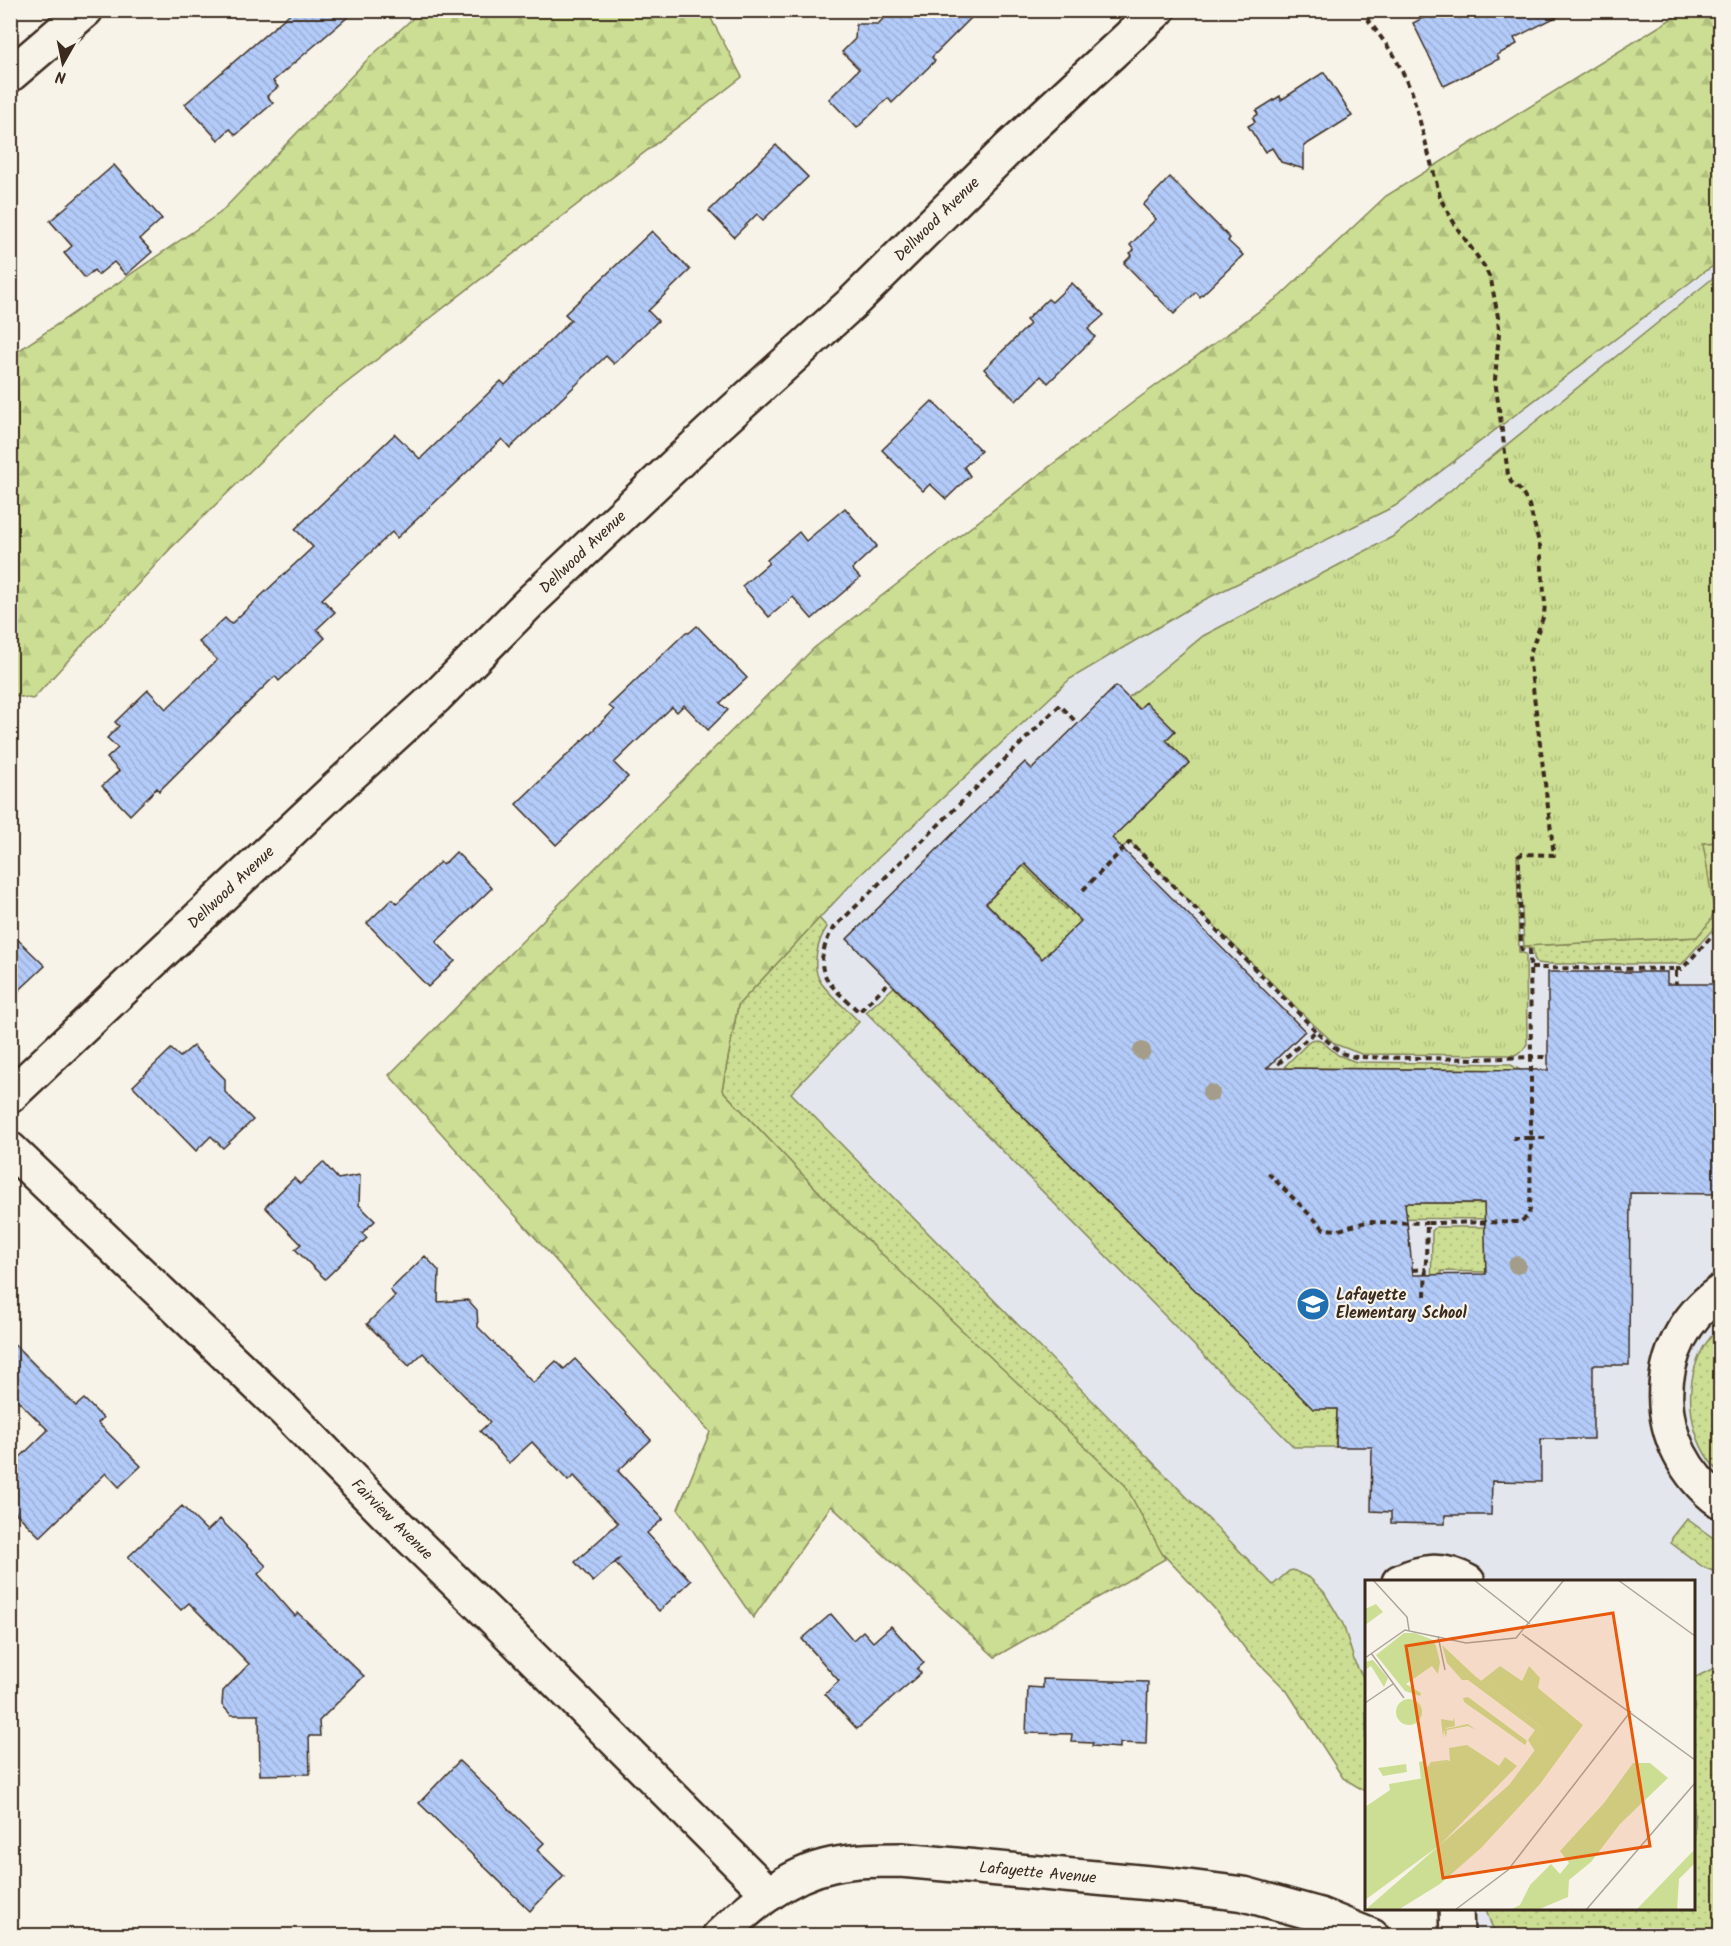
<svg xmlns="http://www.w3.org/2000/svg" width="1731" height="1946" viewBox="0 0 1731 1946" font-family="Kalam,sans-serif">
<style>
.built{fill:#e3e7ed}
.grass{fill:url(#grass-dots);stroke:#848458;stroke-width:1.5}
.forest{fill:url(#forest-firs);stroke:#848458;stroke-width:1.5}
.park{fill:url(#park-tufts);stroke:#848458;stroke-width:1.5}
.building{fill:url(#building-back-hatch);stroke:#3b2a1e;stroke-width:1.5;fill-rule:evenodd}
.lines{fill:none;stroke-linecap:round;stroke-linejoin:round}
.minor-casing{stroke:#3b2a1e;stroke-width:38}
.path{stroke:#3b2a1e;stroke-width:4;stroke-dasharray:6 4.5;stroke-linecap:butt}
.minor{stroke:#f7f3e8;stroke-width:33}
.tree{fill:#a39d89}
.labels{text-anchor:middle;dominant-baseline:central;stroke-width:4.5;stroke-linejoin:round;paint-order:stroke}
.street-label{font-size:16px;fill:#3b2a1e;stroke:#f7f3e8}
.poi-label{font-size:16px;font-weight:bold;fill:#3b2a1e;stroke:#f7f3e8;text-anchor:start}
.inset-road{fill:none;stroke:#aca397;stroke-width:1.5}
.view{fill:#e8590c;fill-opacity:0.15;stroke:#e8590c;stroke-width:3}
.inset-edge{fill:none;stroke:#3b2a1e;stroke-width:3}
</style>
<defs>
<pattern id="grass-dots" width="8" height="8" patternUnits="userSpaceOnUse" patternTransform="scale(1.5)"><rect width="8" height="8" fill="#ccde93"/><path d="M2 2h.1M6 6h.1" fill="none" stroke="#b0bf7e" stroke-width="1.8" stroke-linecap="round"/></pattern>
<pattern id="forest-firs" width="22" height="20" patternUnits="userSpaceOnUse" patternTransform="scale(1.5)"><rect width="22" height="20" fill="#ccde93"/><path d="M5 1l3.5 6h-7zM16 11l3.5 6h-7z" fill="#b0bf7e"/></pattern>
<pattern id="park-tufts" width="24" height="20" patternUnits="userSpaceOnUse" patternTransform="scale(1.5)"><rect width="24" height="20" fill="#ccde93"/><path d="M3 7l-1-3M5 7V3M7 7l1-3M15 17l-1-3M17 17v-4M19 17l1-3" fill="none" stroke="#b0bf7e"/></pattern>
<pattern id="building-back-hatch" width="6" height="6" patternUnits="userSpaceOnUse" patternTransform="scale(1.5)"><rect width="6" height="6" fill="#b3cbf9"/><path d="M-1 5l2 2M0 0l6 6M5-1l2 2" fill="none" stroke="#9baed5"/></pattern>
</defs>
<rect width="100%" height="100%" fill="#f7f3e8"/>
<filter id="ink" filterUnits="userSpaceOnUse"><feTurbulence type="fractalNoise" baseFrequency=".0167" numOctaves="2"/><feDisplacementMap in="SourceGraphic" scale="12" xChannelSelector="R" yChannelSelector="G"/><feConvolveMatrix kernelMatrix="1 2 1 2 8 2 1 2 1" color-interpolation-filters="sRGB"/></filter>
<g filter="url(#ink)">
<polygon class="built" points="1720,262 1720,1935 1481,1935 1440,1909 1694,1908 1694,1582 1366,1582 1366,1792 1343,1778 1287,1691 1247,1651 1217,1611 1187,1579 1165,1559 722,1090 738,1005 858,877 1070,679 1204,600"/>
<g class="grass">
<polygon points="1720,842 1720,921 1682,964 1546,964 1537,963 1534,958 1533,949 1524,948 1524,946 1697,937 1702,843"/>
<polygon points="1025,864 1081,921 1061,977 986,903"/>
<path d="M 819,918 L 827,927 C 818,940 811,966 820,981 C 827,993 849,1011 859,1022 L 791,1093 L 1273,1585 L 1289,1571 L 1293,1570 L 1310,1578 L 1324,1592 L 1343,1624 L 1355,1663 L 1366,1682 L 1366,1792 L 1343,1778 L 1287,1691 L 1247,1651 L 1214,1608 L 722,1090 L 738,1005 Z"/>
<polygon points="894,987 1313,1408 1337,1409 1336,1447 1294,1447 866,1012"/>
<polygon points="1317,1039 1320,1040 1338,1055 1356,1062 1509,1064 1526,1073 1511,1070 1287,1068 1285,1066 1311,1040"/>
<polygon points="1346,1202 1510,1204 1509,1219 1359,1218"/>
<polygon points="1436,1227 1514,1227 1485,1301 1485,1272 1441,1271 1441,1305 1431,1305 1432,1231"/>
<path d="M 1720,1325 L 1720,1473 C 1688,1441 1682,1387 1703,1348 C 1708,1340 1715,1332 1720,1325 Z"/>
<polygon points="1687,1519 1720,1543 1720,1574 1703,1567 1671,1543 1672,1538"/>
<polygon points="1720,1665 1720,1935 1497,1935 1491,1924 1486,1909 1694,1908 1694,1678"/>
</g>
<g class="forest">
<polygon points="422,10 707,11 742,77 318,405 170,549 33,699 11,695 11,356 220,213 367,60"/>
<polygon points="1684,11 1720,11 1720,262 1705,271 1395,506 1204,600 1070,679 858,877 738,1005 722,1090 842,1216 1125,1485 1165,1559 995,1657 831,1506 753,1618 678,1509 710,1432 389,1075 814,648 1136,400 1280,296 1386,196"/>
</g>
<polygon class="park" points="1720,274 1720,842 1703,843 1714,910 1711,920 1697,937 1524,946 1519,857 1517,856 1519,952 1526,954 1527,1044 1523,1050 1515,1055 1361,1054 1335,1044 1310,1021 1129,841 1066,909 979,821 1203,636 1394,536 1713,278"/>
<g class="building">
<polygon points="294,10 356,10 273,81 278,87 267,96 273,103 236,135 230,129 218,140 185,104"/>
<polygon points="892,10 979,10 932,57 935,61 892,103 888,98 857,128 829,99 859,69 842,52 855,39 856,24 878,24"/>
<polygon points="1438,10 1570,10 1514,38 1517,44 1497,55 1499,59 1444,86 1413,23"/>
<polygon points="1324,72 1352,116 1304,146 1304,169 1281,162 1272,148 1265,152 1248,126 1255,122 1253,118 1258,114 1256,111 1280,96 1281,100"/>
<polygon points="776,145 808,177 763,220 757,214 734,237 709,211"/>
<polygon points="114,165 162,219 140,239 152,252 126,275 114,262 98,275 94,270 85,278 64,253 72,246 50,221"/>
<polygon points="1170,177 1230,238 1228,241 1243,255 1200,297 1196,292 1174,314 1124,263 1132,255 1130,253 1134,250 1130,245 1156,219 1143,205"/>
<polygon points="652,231 690,270 648,311 658,321 614,364 606,356 510,448 502,439 397,538 392,532 322,599 335,612 317,629 325,638 279,681 275,676 159,791 157,788 130,815 102,786 119,771 107,758 118,748 107,738 119,726 115,722 148,690 166,709 217,660 199,642 225,618 231,624 313,547 295,529 395,434 420,459 501,381 505,385 571,320 565,314"/>
<polygon points="1072,283 1104,315 1088,329 1095,337 1048,383 1041,376 1016,401 984,369 1030,324 1026,320 1048,299 1052,302"/>
<polygon points="932,401 981,451 964,467 970,476 946,499 930,484 923,491 882,450"/>
<polygon points="845,508 877,546 852,569 860,578 812,619 793,597 769,617 742,586 769,563 767,560 799,532 806,541"/>
<polygon points="697,626 747,678 720,703 728,710 708,730 684,705 677,712 672,707 614,763 628,777 556,845 516,804 614,710 609,706 686,632 689,633"/>
<path d="M 1116,686 L 1139,709 L 1146,702 L 1175,731 L 1166,740 L 1189,763 L 1112,838 L 1305,1031 L 1267,1068 L 1548,1070 L 1548,972 L 1667,972 L 1667,984 L 1720,984 L 1720,1194 L 1630,1193 L 1629,1365 L 1593,1365 L 1593,1439 L 1541,1439 L 1541,1482 L 1492,1481 L 1491,1515 L 1445,1515 L 1445,1524 L 1391,1523 L 1391,1512 L 1371,1511 L 1372,1447 L 1336,1447 L 1337,1409 L 1313,1409 L 847,939 L 1025,762 L 1032,769 ZM 1025,864 L 1081,921 L 1042,959 L 986,903 ZM 1405,1203 L 1484,1203 L 1486,1274 L 1413,1275 Z"/>
<polygon points="456,852 492,888 436,942 455,961 428,987 367,923 392,899 397,903 440,862 443,865"/>
<polygon points="10,932 45,966 10,999"/>
<polygon points="193,1046 225,1079 225,1092 253,1120 223,1148 211,1136 196,1151 133,1086 171,1049 180,1057"/>
<polygon points="323,1162 338,1179 360,1175 359,1205 375,1221 362,1233 367,1238 325,1279 295,1249 301,1244 265,1207 294,1178 300,1184"/>
<polygon points="425,1256 439,1271 438,1302 468,1300 477,1310 478,1327 533,1383 556,1361 564,1369 575,1359 651,1440 618,1471 663,1519 647,1533 691,1581 659,1611 615,1563 621,1557 593,1582 575,1562 618,1523 574,1476 568,1481 532,1442 509,1463 480,1431 490,1422 423,1353 409,1366 367,1324 395,1296 390,1290"/>
<polygon points="10,1340 76,1406 84,1399 103,1418 98,1423 141,1466 119,1487 106,1473 40,1537 10,1507 10,1467 48,1430 10,1393"/>
<polygon points="182,1506 207,1531 220,1519 266,1566 258,1574 295,1616 298,1613 364,1676 319,1721 320,1736 309,1736 310,1774 260,1775 259,1715 231,1715 222,1705 223,1691 249,1664 189,1603 181,1610 128,1557"/>
<polygon points="831,1614 853,1640 863,1631 873,1642 891,1626 924,1663 917,1669 921,1673 857,1729 825,1694 839,1681 802,1639"/>
<polygon points="1043,1679 1148,1682 1146,1744 1120,1743 1120,1748 1092,1746 1093,1743 1071,1742 1072,1734 1026,1733 1028,1687 1043,1688"/>
<polygon points="459,1761 544,1843 537,1850 564,1876 530,1911 419,1803"/>
</g>
<g class="lines">
<g class="minor-casing">
<g id="minor">
<polyline points="10,75 86,10"/>
<path id="s1" d="M 10,1096 L 332,792 L 437,696 L 531,601 L 710,432 L 851,304 L 1010,147 L 1158,10"/>
<path id="s2" d="M 10,1149 L 284,1410 L 386,1514 L 493,1618 L 769,1894"/>
<path d="M 1720,1292 C 1646,1344 1649,1449 1720,1501"/>
<path d="M 1399,1582 C 1423,1570 1444,1568 1468,1582"/>
<polyline points="1456,1908 1457,1936"/>
<path id="s3" d="M 719,1936 C 751,1906 787,1874 832,1865 C 855,1860 878,1860 901,1860 L 1172,1885 L 1244,1894 L 1320,1915 L 1372,1936"/>
</g>
</g>
<g class="path">
<polyline points="1361,10 1394,55 1412,92 1441,200 1457,228 1484,266 1491,280 1498,317 1499,333 1495,380 1508,474 1511,482 1521,491 1529,505 1540,546 1545,603 1544,615 1529,656 1554,855 1522,854 1519,856 1519,866 1521,946 1522,950 1530,951 1531,1057 1547,1057"/>
<polyline points="1083,890 1130,842 1316,1031"/>
<polyline points="1531,968 1676,969 1676,984"/>
<polyline points="1676,969 1682,969 1720,927"/>
<polyline points="1718,983 1719,930"/>
<path d="M 887,984 L 859,1012 C 829,983 809,974 832,930 L 1060,705 L 1076,722"/>
<polyline points="1278,1064 1316,1031 1341,1053 1355,1057 1476,1059 1531,1057 1531,1138 1511,1138"/>
<polyline points="1268,1173 1324,1229 1339,1230 1366,1222 1427,1223"/>
<polyline points="1413,1270 1426,1269"/>
<polyline points="1425,1296 1427,1223 1520,1222 1527,1217 1530,1210 1531,1138 1547,1138"/>
</g>
<use href="#minor" class="minor"/>
</g>
<g class="tree">
<circle cx="1142" cy="1051" r="9"/>
<circle cx="1211" cy="1093" r="9"/>
<circle cx="1517" cy="1265" r="9"/>
</g>
</g>
<defs>
<g id="school-disc" transform="scale(1.725)"><circle r="9.5" fill="#1f6fb2" stroke="#f7f3e8"/><path d="M0-5L7-2L0 1L-7-2ZM-4 1L0 2.5L4 1V4Q0 6-4 4Z" fill="#fff"/></g>
</defs>
<g fill-rule="evenodd">
<use href="#school-disc" x="1313" y="1304"/>
</g>
<g class="labels">
<g class="street-label">
<text stroke="none"><textPath href="#s1" startOffset="1276">Dellwood Avenue</textPath></text>
<text stroke="none"><textPath href="#s1" startOffset="790">Dellwood Avenue</textPath></text>
<text stroke="none"><textPath href="#s1" startOffset="304">Dellwood Avenue</textPath></text>
<text stroke="none"><textPath href="#s2" startOffset="532">Fairview Avenue</textPath></text>
<text stroke="none"><textPath href="#s3" startOffset="342">Lafayette Avenue</textPath></text>
</g>
<g class="poi-label">
<text x="1336" y="1295">Lafayette<tspan x="1336" dy="18">Elementary School</tspan></text>
</g>
</g>
<g transform="translate(1365 1580)">
<rect width="330" height="330" fill="#f7f3e8"/>
<path d="M 39,53 L 50,53 L 68,60 L 71,66 L 75,82 L 73,94 L 67,86 L 41,104 L 56,113 L 55,116 L 40,111 L 11,75 ZM 77,65 L 110,96 L 178,149 L 178,159 L 170,171 L 163,160 L 170,150 L 103,100 L 97,100 L 82,83 ZM 8,80 L 23,98 L 19,107 L 6,86 L 0,90 L 0,82 ZM 103,117 L 161,160 L 162,161 L 160,165 L 99,122 L 98,118 ZM31 132a13 13 0 1 1 26 0a13 13 0 1 1-26 0ZM 89,137 L 90,146 L 81,148 L 80,149 L 103,144 L 111,150 L 103,146 L 82,150 L 81,158 L 79,150 L 78,158 L 76,139 L 88,141 ZM 82,180 L 85,181 L 64,186 L 66,197 L 56,199 L 54,182 L 59,181 L 61,189 L 66,182 ZM 41,184 L 42,192 L 18,196 L 13,188 Z" fill="#ccde93"/>
<path d="M 11,24 L 18,32 L 0,45 L 0,29 ZM 135,86 L 157,101 L 164,86 L 175,98 L 173,108 L 218,145 L 175,204 L 116,268 L 75,304 L 33,330 L 0,330 L 144,205 L 178,159 L 178,149 L 116,101 ZM 268,183 L 285,183 L 303,198 L 255,244 L 226,282 L 204,300 L 203,317 L 172,330 L 145,330 L 155,325 L 165,305 L 186,284 L 195,294 L 204,283 L 195,271 L 239,223 ZM 330,269 L 330,283 L 314,299 L 312,330 L 271,330 Z" fill="#ccde93"/>
<path d="M 102,165 L 134,186 L 140,177 L 152,186 L 75,265 L 0,320 L 0,227 L 25,210 L 24,204 L 65,197 L 64,186 L 85,181 L 84,168 Z" fill="#ccde93"/>
<path d="M36 259a13 13 0 1 1 26 0a13 13 0 1 1-26 0Z" fill="#ccde93"/>
<path class="inset-road" d="M 8,0 L 42,37 L 44,50M 109,0 L 165,44M 253,0 L 330,56M 157,54 L 330,180M 73,56 L 80,90M 6,73 L 39,118M 0,78 L 40,50 L 101,63 L 151,58 L 199,0M 0,123 L 28,104M 90,330 L 143,290 L 266,131M 221,330 L 330,203"/>
<path class="view" d="M 248,33 L 285,266 L 78,298 L 41,66 Z"/>
<rect width="330" height="330" class="inset-edge"/>
</g>
<rect width="1731" height="1946" fill="none" stroke="#f7f3e8" stroke-width="36"/>
<rect x="18" y="18" width="1695" height="1910" fill="none" stroke="#3b2a1e" stroke-width="2" filter="url(#ink)"/>
<g transform="translate(63 63) rotate(189)" stroke="#f7f3e8" stroke-width="4.5" paint-order="stroke">
<path d="M0-4.5L10 22L0 15L-10 22Z" fill="#3b2a1e"/>
<text y="-9" font-size="16" font-weight="bold" text-anchor="middle" fill="#3b2a1e">N</text>
</g>
</svg>
